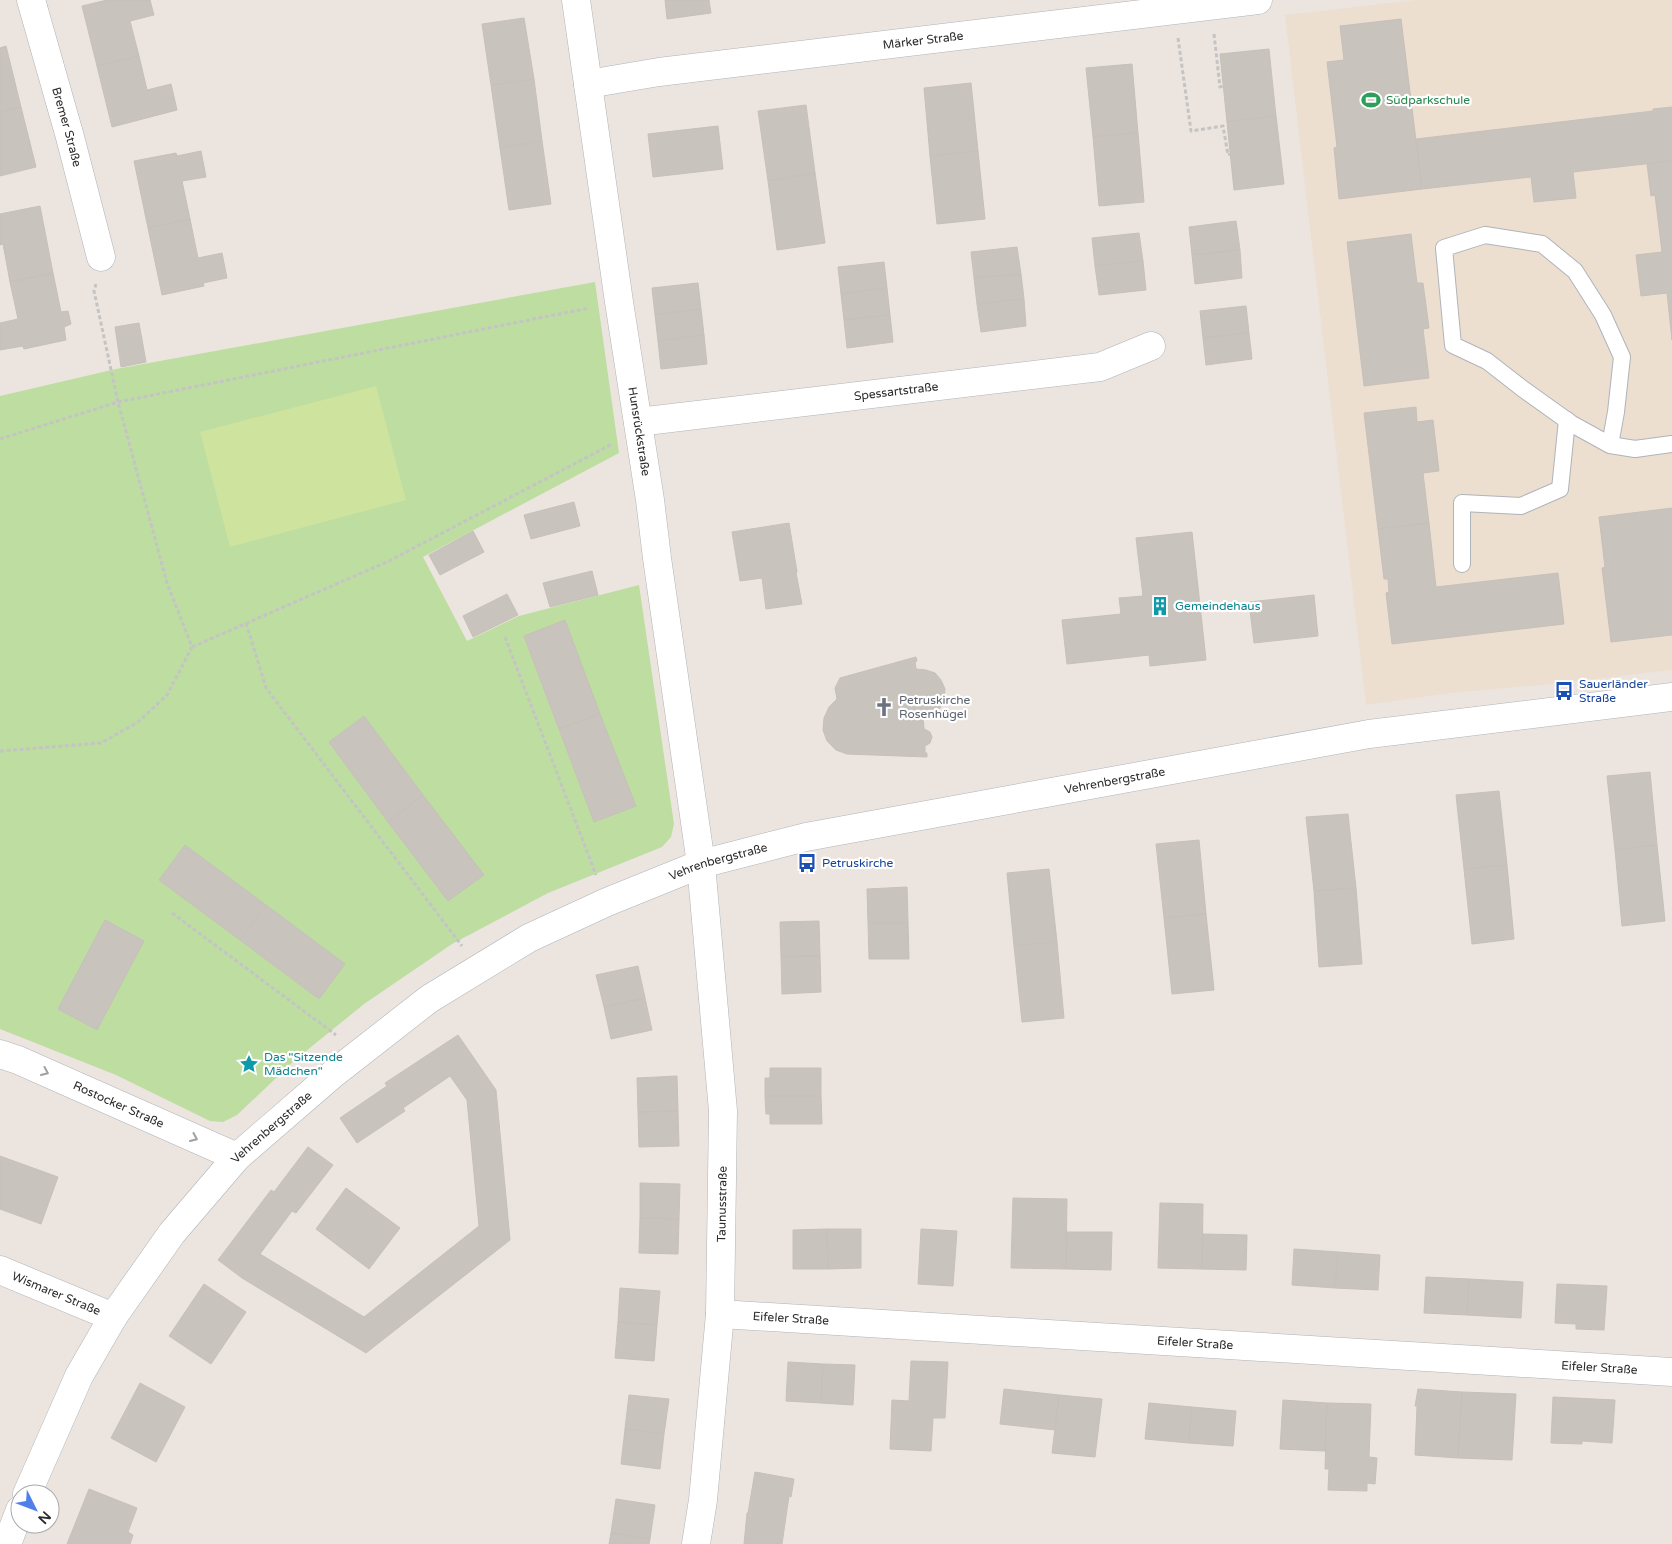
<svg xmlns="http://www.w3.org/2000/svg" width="1672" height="1544" viewBox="0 0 1672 1544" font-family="'Varela Round',sans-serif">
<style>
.education{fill:#ecdfd0}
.green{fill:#bddda1}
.pitch{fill:#cee39e}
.building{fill:#c8c3bd;stroke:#c7c0b9}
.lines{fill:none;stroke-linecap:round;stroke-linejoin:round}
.service-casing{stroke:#afb3ba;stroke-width:18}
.minor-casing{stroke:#afb3ba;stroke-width:29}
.path{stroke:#c4c4c4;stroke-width:3;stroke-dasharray:4 2.5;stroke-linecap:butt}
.service{stroke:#fff;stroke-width:16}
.minor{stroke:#fff;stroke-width:28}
.oneway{stroke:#a0a0a0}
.labels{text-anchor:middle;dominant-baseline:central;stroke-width:4.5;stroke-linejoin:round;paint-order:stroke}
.street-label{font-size:12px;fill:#2b2b2b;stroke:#fff}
.leisure-label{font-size:12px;fill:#27864d;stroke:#fff;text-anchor:start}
.culture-label{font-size:12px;fill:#0d838f;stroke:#fff;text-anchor:start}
.transit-label{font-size:12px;fill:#164399;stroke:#fff;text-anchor:start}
.worship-label{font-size:12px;fill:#5b616d;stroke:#fff;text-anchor:start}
</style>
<rect width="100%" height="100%" fill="#ece5df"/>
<polygon class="education" points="1416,0 1672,0 1672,670 1562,683 1451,693 1366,705 1285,15"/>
<polygon class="green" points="595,282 619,453 423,557 467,641 519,616 639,585 674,824 671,837 662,847 548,893 452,944 364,1004 295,1060 237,1115 223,1122 210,1121 116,1075 0,1029 0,396 116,369"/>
<polygon class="pitch" points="376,386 406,500 230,547 200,432"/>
<g class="building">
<polygon points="107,0 150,0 154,15 130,21 139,56 97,66 82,6"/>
<polygon points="665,0 709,0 711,13 667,19"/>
<polygon points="524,18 534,79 491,85 482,24"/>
<polygon points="1401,19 1422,189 1339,199 1334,148 1337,147 1327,62 1344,60 1340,26"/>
<polygon points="6,46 21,107 0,112 0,48"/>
<polygon points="1269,49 1276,116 1227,122 1220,54"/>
<polygon points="139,56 147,90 171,84 177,110 112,127 97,66"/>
<polygon points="1132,64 1138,133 1093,137 1086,68"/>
<polygon points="534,79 542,141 500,148 491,85"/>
<polygon points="971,83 978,151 930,156 924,88"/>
<polygon points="806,105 815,173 768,181 758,111"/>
<polygon points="21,107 36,167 0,176 0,112"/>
<polygon points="1672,107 1672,161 1573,172 1576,198 1534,202 1531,177 1422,189 1416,139 1653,111 1653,109"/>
<polygon points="1276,116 1284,184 1234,190 1227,122"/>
<polygon points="718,126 723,169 653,177 648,134"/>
<polygon points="1138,133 1144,202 1099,206 1093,137"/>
<polygon points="542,141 551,204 509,210 500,148"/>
<polygon points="201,151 206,177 182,181 190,219 148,228 134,161 176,153 177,156"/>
<polygon points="978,151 985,219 937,224 930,156"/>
<polygon points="1672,161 1672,340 1667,293 1641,296 1636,255 1662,252 1655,195 1651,196 1647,164"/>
<polygon points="815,173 825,243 777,250 768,181"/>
<polygon points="40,206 53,273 10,282 3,244 0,245 0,214"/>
<polygon points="190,219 198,258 222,253 227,278 203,283 204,286 162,295 148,228"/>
<polygon points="1236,221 1240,250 1192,255 1189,227"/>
<polygon points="1139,233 1143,261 1095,266 1092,238"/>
<polygon points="1411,234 1417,283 1423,283 1429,328 1423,329 1429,378 1364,386 1347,242"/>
<polygon points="1017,247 1021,274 974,278 971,252"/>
<polygon points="1240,250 1242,278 1195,284 1192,255"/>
<polygon points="1143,261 1146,290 1099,295 1095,266"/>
<polygon points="884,262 887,288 841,294 838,267"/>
<polygon points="53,273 61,312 68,311 71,324 64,327 66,340 24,349 23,346 0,350 0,323 18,319 10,282"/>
<polygon points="1021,274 1024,299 977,304 974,278"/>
<polygon points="698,283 701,309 655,315 652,288"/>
<polygon points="887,288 890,315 844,320 841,294"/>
<polygon points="1024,299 1026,326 981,332 977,304"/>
<polygon points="1246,306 1249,333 1203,338 1200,311"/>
<polygon points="701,309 704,335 658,341 655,315"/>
<polygon points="890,315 893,342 847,348 844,320"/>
<polygon points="139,323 146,362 121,367 115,327"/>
<polygon points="1249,333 1252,359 1206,365 1203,338"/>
<polygon points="704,335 707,364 661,369 658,341"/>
<polygon points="1416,407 1417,422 1433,420 1439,471 1423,473 1429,523 1378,529 1364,413"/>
<polygon points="574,502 580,526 531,539 524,515"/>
<polygon points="1672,508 1672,635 1611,642 1602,568 1605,567 1599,517"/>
<polygon points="789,523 797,572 796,573 802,604 766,609 762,578 740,581 732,532"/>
<polygon points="1429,523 1436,587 1558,573 1564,624 1392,644 1386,593 1389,592 1388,579 1384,579 1378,529"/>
<polygon points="473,531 484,552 440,575 429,555"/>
<polygon points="1192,532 1206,660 1150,666 1149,655 1067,664 1062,620 1121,614 1119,598 1143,596 1136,538"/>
<polygon points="592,571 598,595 550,607 543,583"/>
<polygon points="507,594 518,615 473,637 463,616"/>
<polygon points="1314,595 1318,636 1254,643 1249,602"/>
<polygon points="565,620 600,714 559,729 524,636"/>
<polygon points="916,657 917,661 915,662 916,669 926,670 935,673 941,680 945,689 944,699 940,708 933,714 923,717 924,729 930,732 932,737 930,743 925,746 925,753 927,753 927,757 847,754 836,750 827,741 823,730 824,718 829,707 837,699 835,688 840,678"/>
<polygon points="600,714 636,806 594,822 559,729"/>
<polygon points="364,716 423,795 388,822 329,742"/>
<polygon points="1650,772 1657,845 1615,850 1607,776"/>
<polygon points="1499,791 1507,865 1464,869 1456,795"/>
<polygon points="423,795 484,875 448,901 388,822"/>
<polygon points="1348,814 1356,888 1314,891 1306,817"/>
<polygon points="1199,840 1206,914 1164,918 1156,844"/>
<polygon points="185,845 266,905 240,940 159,880"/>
<polygon points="1657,845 1665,921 1622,926 1615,850"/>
<polygon points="1507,865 1514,939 1472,944 1464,869"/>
<polygon points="1049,869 1057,942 1014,946 1007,873"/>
<polygon points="907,887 908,923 868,923 867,889"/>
<polygon points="1356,888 1362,964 1319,967 1314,891"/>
<polygon points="266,905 345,964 319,999 240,940"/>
<polygon points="1206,914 1214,990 1172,994 1164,918"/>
<polygon points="105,920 144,941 97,1030 58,1009"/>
<polygon points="819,921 820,956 781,957 780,922"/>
<polygon points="868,923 908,923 909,959 869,959"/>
<polygon points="1057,942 1064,1018 1022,1022 1014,946"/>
<polygon points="820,956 821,992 782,994 781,957"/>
<polygon points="638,966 645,998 604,1007 596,975"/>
<polygon points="645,998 652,1030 611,1039 604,1007"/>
<polygon points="458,1035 496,1090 510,1240 366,1353 242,1278 218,1260 271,1190 274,1192 308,1147 333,1165 296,1213 292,1211 260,1254 364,1317 479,1226 467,1100 450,1076 403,1108 405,1111 357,1143 340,1118 387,1086 385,1083"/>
<polygon points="770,1068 821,1068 821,1096 765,1096 765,1078 770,1078"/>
<polygon points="677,1076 678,1111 638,1112 637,1078"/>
<polygon points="765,1096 821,1096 822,1124 770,1124 770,1114 766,1114"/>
<polygon points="678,1111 679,1146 639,1147 638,1112"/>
<polygon points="0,1156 58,1177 41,1224 0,1209"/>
<polygon points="640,1183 680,1184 679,1219 640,1218"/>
<polygon points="346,1188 400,1228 369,1269 316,1229"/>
<polygon points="1013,1198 1067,1199 1066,1269 1011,1268"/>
<polygon points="1160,1203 1203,1204 1202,1269 1158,1268"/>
<polygon points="640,1218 679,1219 678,1254 639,1253"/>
<polygon points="827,1229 828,1269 793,1269 793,1230"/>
<polygon points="827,1229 861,1229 861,1268 828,1269"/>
<polygon points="921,1229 957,1231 953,1286 918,1284"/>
<polygon points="1067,1232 1112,1232 1111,1270 1066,1269"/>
<polygon points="1203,1234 1247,1235 1246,1270 1202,1269"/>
<polygon points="1294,1249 1338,1252 1335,1288 1292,1285"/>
<polygon points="1338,1252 1380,1255 1378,1290 1335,1288"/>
<polygon points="1426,1277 1469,1279 1467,1315 1424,1313"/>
<polygon points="1469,1279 1523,1282 1521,1318 1467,1315"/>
<polygon points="204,1284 246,1312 211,1364 169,1336"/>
<polygon points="1557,1284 1607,1286 1604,1330 1576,1329 1576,1324 1555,1323"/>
<polygon points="620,1288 660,1291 657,1325 618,1322"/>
<polygon points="618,1322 657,1325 654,1361 615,1358"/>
<polygon points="911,1361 948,1362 945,1418 933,1418 931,1451 890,1449 892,1400 909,1401"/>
<polygon points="788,1362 823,1364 821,1403 786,1401"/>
<polygon points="823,1364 855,1365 853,1405 821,1403"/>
<polygon points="140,1383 185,1407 156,1462 111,1438"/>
<polygon points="1004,1389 1059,1395 1055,1430 1000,1424"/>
<polygon points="1418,1389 1462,1392 1458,1458 1415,1455 1417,1406 1415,1406"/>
<polygon points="1462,1392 1516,1394 1512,1460 1458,1458"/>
<polygon points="629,1395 669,1399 664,1434 625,1429"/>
<polygon points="1059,1395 1102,1399 1095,1457 1052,1453"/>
<polygon points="1553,1397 1615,1400 1612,1443 1582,1441 1582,1444 1551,1443"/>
<polygon points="1283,1400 1327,1403 1325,1451 1280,1449"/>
<polygon points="1149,1403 1192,1407 1189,1443 1145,1439"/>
<polygon points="1327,1403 1371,1404 1369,1457 1377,1458 1375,1484 1367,1483 1367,1491 1328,1490 1329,1469 1325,1469"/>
<polygon points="1192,1407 1236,1411 1233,1446 1189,1443"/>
<polygon points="625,1429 664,1434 660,1469 621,1464"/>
<polygon points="755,1472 794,1479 791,1497 789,1496 782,1544 744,1544 747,1513 748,1513"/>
<polygon points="89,1489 137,1508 128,1532 133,1535 130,1544 67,1544"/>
<polygon points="616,1499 655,1505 650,1539 611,1533"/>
<polygon points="611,1533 650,1539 649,1544 609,1544"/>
</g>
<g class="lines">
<g class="service-casing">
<g id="service">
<polyline points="1610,445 1616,412 1622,357 1603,315 1575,271 1542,244 1485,235 1444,248 1453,345 1487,361 1523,389 1572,424 1610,445 1635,449 1672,444"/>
<polyline points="1462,564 1462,503 1521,506 1560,489 1567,420"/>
</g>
</g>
<g class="minor-casing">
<g id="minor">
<path id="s1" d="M 31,0 L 70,137 L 101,257"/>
<path id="s2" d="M 576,0 L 619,302 L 650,500 L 657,558 L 701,864 L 723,1111 L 720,1314 L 703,1500 L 696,1544"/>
<path id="s3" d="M 588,84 L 659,72 L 1258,0"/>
<path id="s4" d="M 638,422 L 1100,367 L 1151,346"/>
<path id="s5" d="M 0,1054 L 18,1060 L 237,1157"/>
<path id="s6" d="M 0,1270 L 113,1317"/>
<path id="s7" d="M 720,1314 L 1672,1372"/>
<path id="s8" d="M 27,1494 L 79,1376 L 113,1317 L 172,1233 L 237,1157 L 333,1074 L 429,999 L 529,938 L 607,902 L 701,864 L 806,837 L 1369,734 L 1672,697"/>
<polyline points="7,1544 20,1510"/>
</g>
</g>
<g class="path">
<polyline points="1214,34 1220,87 1223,86"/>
<polyline points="1178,38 1191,131 1223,126 1228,155 1230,154"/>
<polyline points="0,439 118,402 589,308"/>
<polyline points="246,623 266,688 462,946"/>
<polyline points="505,637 596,875"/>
<polyline points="192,647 389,561 612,444"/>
<polyline points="0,751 101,743 138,722 167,695 192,647 167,583 118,402 94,291 96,284"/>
<polyline points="172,913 336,1035"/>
</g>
<use href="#service" class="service"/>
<use href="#minor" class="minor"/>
</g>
<defs><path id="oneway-chevron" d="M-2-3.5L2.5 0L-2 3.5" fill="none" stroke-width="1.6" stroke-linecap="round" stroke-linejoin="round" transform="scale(1.25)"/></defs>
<g class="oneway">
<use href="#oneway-chevron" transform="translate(45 1072) rotate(24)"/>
<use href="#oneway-chevron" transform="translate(194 1138) rotate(24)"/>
</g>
<defs>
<g id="stadium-bare" transform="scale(1.5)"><path d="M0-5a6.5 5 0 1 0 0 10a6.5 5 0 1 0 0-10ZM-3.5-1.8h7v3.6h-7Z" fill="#2e9e5b" stroke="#fff" stroke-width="2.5" paint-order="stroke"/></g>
<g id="building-bare" transform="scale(1.5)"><path d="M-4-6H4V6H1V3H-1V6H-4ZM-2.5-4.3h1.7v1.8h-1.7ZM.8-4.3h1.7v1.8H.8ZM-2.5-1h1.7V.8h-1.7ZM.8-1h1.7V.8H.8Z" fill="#0f9aa8" stroke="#fff" stroke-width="2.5" paint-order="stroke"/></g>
<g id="bus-bare" transform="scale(1.5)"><path d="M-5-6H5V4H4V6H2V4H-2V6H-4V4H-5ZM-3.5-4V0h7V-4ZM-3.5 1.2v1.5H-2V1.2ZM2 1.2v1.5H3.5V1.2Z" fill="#1a4fb4" stroke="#fff" stroke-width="2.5" paint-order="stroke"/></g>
<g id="church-bare" transform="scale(1.5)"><path d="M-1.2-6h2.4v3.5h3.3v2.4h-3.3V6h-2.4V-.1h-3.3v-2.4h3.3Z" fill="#6b7280" stroke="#fff" stroke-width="2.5" paint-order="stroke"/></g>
<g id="sight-bare" transform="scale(1.5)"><path d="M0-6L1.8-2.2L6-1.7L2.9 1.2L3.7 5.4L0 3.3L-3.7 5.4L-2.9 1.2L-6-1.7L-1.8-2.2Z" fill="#0f9aa8" stroke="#fff" stroke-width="2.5" paint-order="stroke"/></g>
</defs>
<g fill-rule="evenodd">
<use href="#stadium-bare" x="1371" y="100"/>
<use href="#building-bare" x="1160" y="606"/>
<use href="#bus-bare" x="1564" y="691"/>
<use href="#church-bare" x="884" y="707"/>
<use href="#bus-bare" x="807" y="863"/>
<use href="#sight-bare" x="249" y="1064"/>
</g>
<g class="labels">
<g class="street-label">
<text stroke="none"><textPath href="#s3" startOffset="338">Märker Straße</textPath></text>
<text stroke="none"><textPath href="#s1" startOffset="132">Bremer Straße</textPath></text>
<text stroke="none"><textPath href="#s4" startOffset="260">Spessartstraße</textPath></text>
<text stroke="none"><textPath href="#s2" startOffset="436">Hunsrückstraße</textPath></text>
<text stroke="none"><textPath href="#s8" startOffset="1375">Vehrenbergstraße</textPath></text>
<text stroke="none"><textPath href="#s8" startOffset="970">Vehrenbergstraße</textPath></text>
<text stroke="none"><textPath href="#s5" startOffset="129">Rostocker Straße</textPath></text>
<text stroke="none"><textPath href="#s8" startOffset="445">Vehrenbergstraße</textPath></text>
<text transform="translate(722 1204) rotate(-89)">Taunusstraße</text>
<text stroke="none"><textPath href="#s6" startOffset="61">Wismarer Straße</textPath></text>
<text stroke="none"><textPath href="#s7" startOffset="71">Eifeler Straße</textPath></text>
<text stroke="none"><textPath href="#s7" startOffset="476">Eifeler Straße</textPath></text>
<text stroke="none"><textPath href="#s7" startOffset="881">Eifeler Straße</textPath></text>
</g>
<g class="leisure-label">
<text x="1386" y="100">Südparkschule</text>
</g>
<g class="culture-label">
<text x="1175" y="606">Gemeindehaus</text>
<text x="264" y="1057">Das "Sitzende<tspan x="264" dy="14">Mädchen"</tspan></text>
</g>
<g class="transit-label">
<text x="1579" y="684">Sauerländer<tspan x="1579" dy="14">Straße</tspan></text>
<text x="822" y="863">Petruskirche</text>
</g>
<g class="worship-label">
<text x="899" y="700">Petruskirche<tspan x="899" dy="14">Rosenhügel</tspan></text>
</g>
</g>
<g transform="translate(35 1509) rotate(132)"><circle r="24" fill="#ffffff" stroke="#aaaaaa"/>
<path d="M0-4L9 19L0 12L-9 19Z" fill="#4f7fe9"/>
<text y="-8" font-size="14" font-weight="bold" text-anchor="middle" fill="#2b2b2b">N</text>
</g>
</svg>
